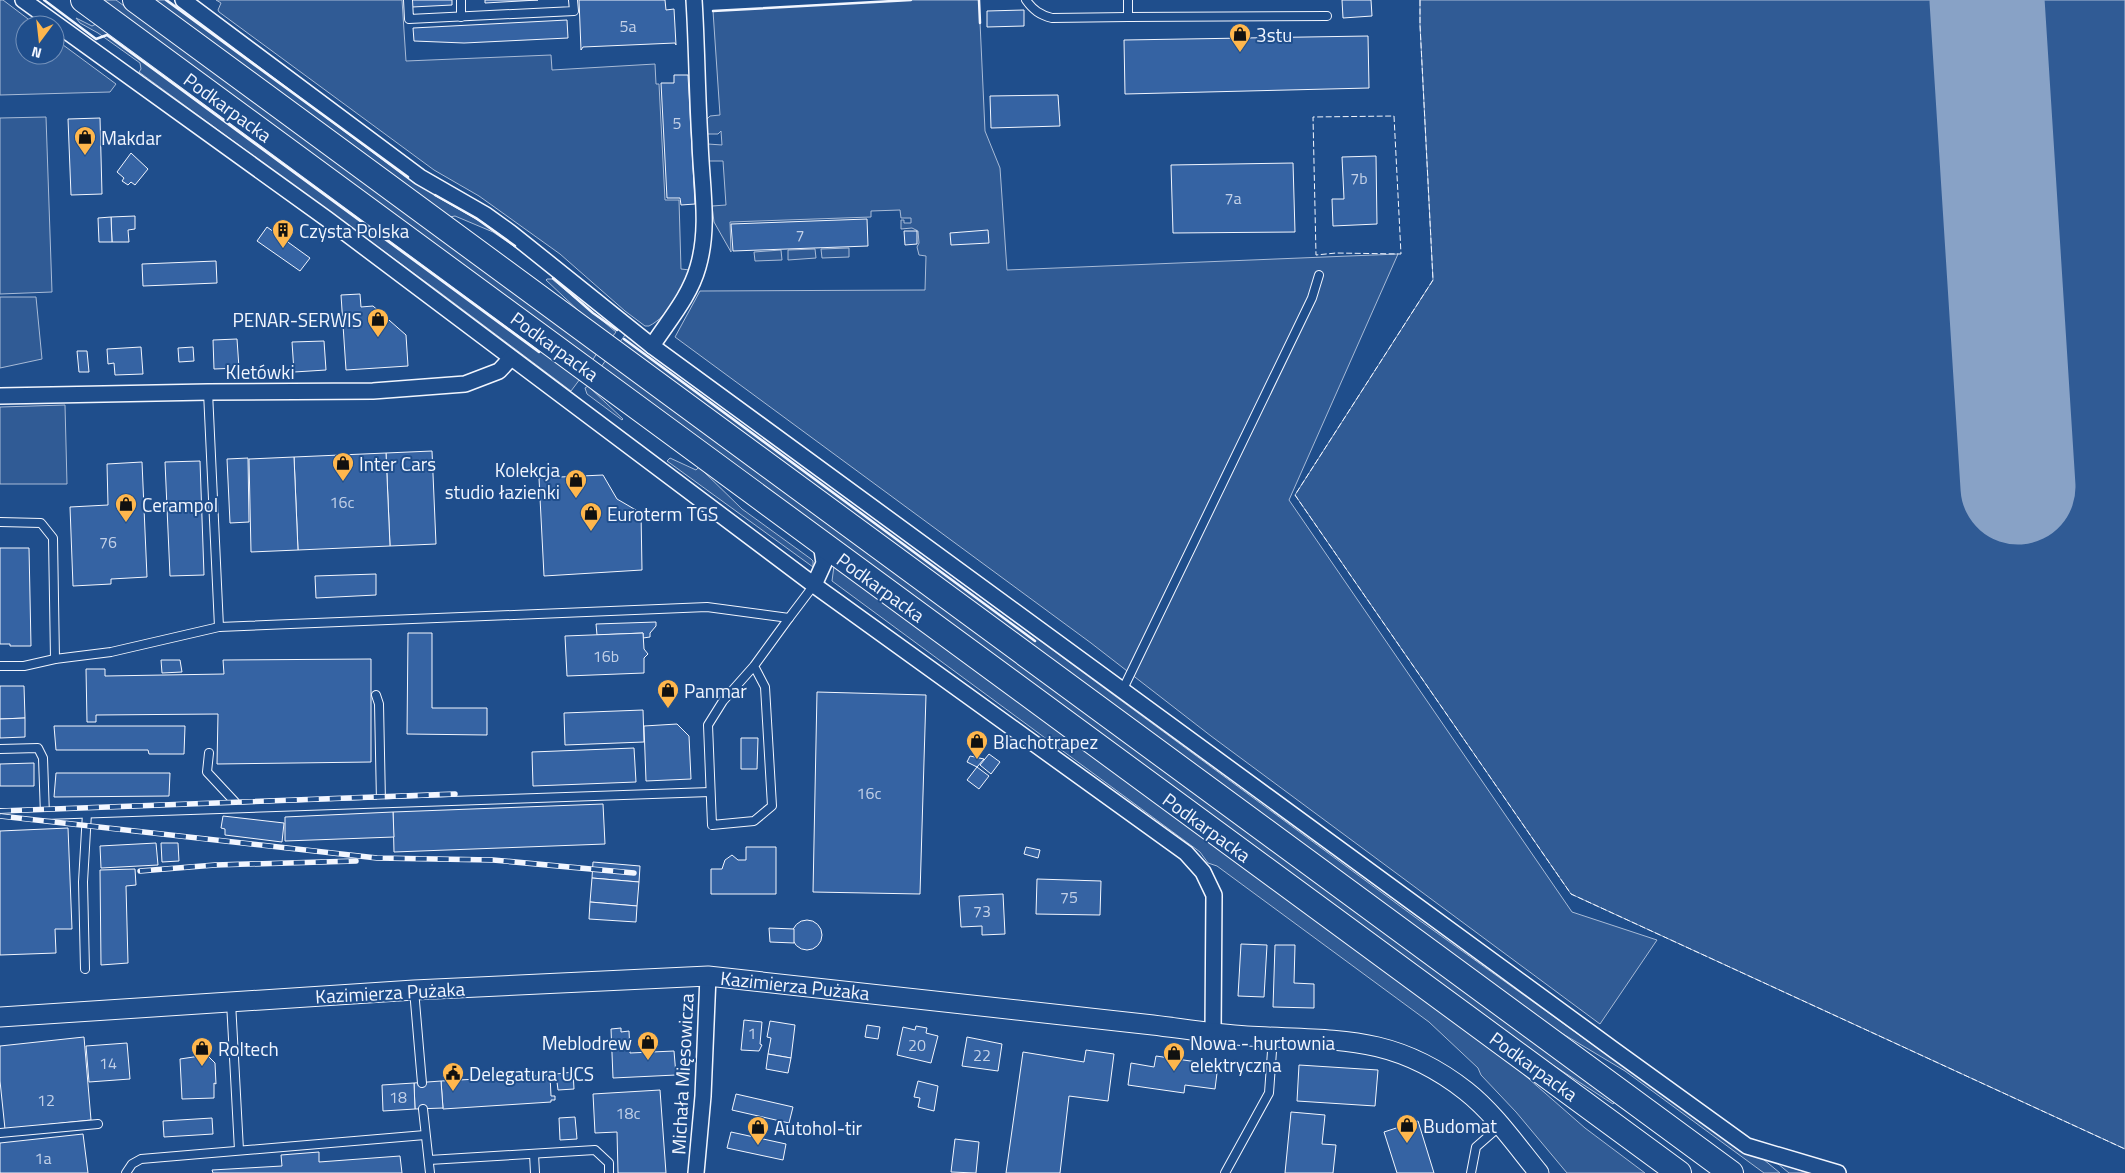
<svg xmlns="http://www.w3.org/2000/svg" width="2125" height="1173" viewBox="0 0 2125 1173" font-family="'Titillium Web',sans-serif">
<style>
.green{fill:#305b95;stroke:#a8bbd7}
.lines{fill:none;stroke-linecap:round;stroke-linejoin:round}
.runway{stroke:#88a2c6;stroke-width:115}
.building{fill:#3563a3;stroke:#f2f6ff}
.service-casing{stroke:#f2f6ff;stroke-width:10}
.minor-casing{stroke:#f2f6ff;stroke-width:18}
.tertiary-casing{stroke:#f2f6ff;stroke-width:21}
.primary-casing{stroke:#f2f6ff;stroke-width:26}
.service{stroke:#1f4e8c;stroke-width:8}
.minor{stroke:#1f4e8c;stroke-width:15}
.tertiary{stroke:#1f4e8c;stroke-width:19}
.primary{stroke:#1f4e8c;stroke-width:24}
.rail-casing{stroke:#f2f6ff;stroke-width:5.5}
.rail{stroke:#1f4e8c;stroke-width:4;stroke-dasharray:11;stroke-linecap:butt}
.fence{stroke:#f2f6ff;stroke-width:1;stroke-dasharray:6 2.5;stroke-linecap:butt}
.wall{stroke:#f2f6ff;stroke-width:2.5}
.labels{text-anchor:middle;dominant-baseline:central;stroke-width:4;stroke-linejoin:round;paint-order:stroke}
.number-label{font-size:16px;fill:#c3d1e8}
.poi-label{font-size:19px;fill:#f2f6ff;stroke:#1f4e8c;text-anchor:start}
.street-label{font-size:19px;fill:#f2f6ff;stroke:#1f4e8c}
</style>
<rect width="100%" height="100%" fill="#1f4e8c"/>
<g class="green">
<polygon points="0,0 3,0 36,25 25,25 25,55 55,55 55,39 116,84 110,92 0,95"/>
<polygon points="101,0 116,0 597,353 592,361"/>
<polygon points="154,0 168,0 429,190 477,219 563,280 493,232 455,216 450,217"/>
<path d="M 216,0 L 402,0 L 406,61 L 551,55 L 552,70 L 655,64 L 656,84 L 659,84 L 665,200 L 679,200 L 681,269 L 690,270 C 682,290 669,316 649,326 L 645,326 L 625,311 L 560,254 L 479,196 L 434,170 L 219,12 L 218,10 L 221,3 Z"/>
<polygon points="911,0 979,0 985,131 1000,168 1007,270 1398,254 1289,500 1572,912 1657,940 1600,1024 1211,736 1091,643 675,337 700,291 925,290 926,256 919,255 917,247 919,243 918,231 912,228 901,229 901,220 904,220 904,223 911,223 911,218 901,218 900,210 871,211 871,217 730,222 731,252 714,222 712,206 726,205 723,161 709,161 708,144 722,145 721,131 718,134 707,134 706,120 710,116 720,115 713,11"/>
<polygon points="1420,0 2125,0 2125,1149 1571,894 1295,495 1433,280 1420,25"/>
<polygon points="76,18 92,26 96,24 580,379 571,391 438,291 139,72 141,69 140,63 98,33 80,23"/>
<polygon points="46,117 52,292 0,294 0,118"/>
<polygon points="849,248 849,257 822,258 821,249"/>
<polygon points="815,249 816,258 788,260 788,250"/>
<polygon points="781,250 782,260 755,261 754,252"/>
<polygon points="547,279 552,279 616,332 612,337 583,315 546,280"/>
<polygon points="0,297 36,297 42,359 0,368"/>
<polygon points="625,335 1419,920 1737,1148 1763,1159 1780,1173 1764,1173 1625,1071 1538,1019 620,342"/>
<polygon points="606,360 1616,1100 1613,1104 1511,1038 601,367"/>
<polygon points="588,386 623,419 622,420 587,394 585,388"/>
<polygon points="65,405 67,484 0,484 0,407"/>
<polygon points="670,458 696,470 699,467 742,509 811,559 813,561 813,567 667,461"/>
<polygon points="834,566 1513,1065 1585,1128 1645,1173 1567,1173 1516,1112 1481,1075 1478,1068 1429,1022 1217,866 1208,863 1200,852 832,581"/>
<polygon points="1777,1163 1809,1173 1789,1173"/>
</g>
<g class="lines">
<polyline class="runway" points="1987,0 2018,487"/>
</g>
<g class="building">
<polygon points="412,0 452,0 452,5 412,7"/>
<polygon points="485,0 538,0 485,3"/>
<polygon points="579,0 665,0 666,10 674,9 676,45 675,43 583,47 581,50"/>
<polygon points="1342,0 1371,0 1372,16 1343,18"/>
<polygon points="1024,10 1024,26 987,27 987,11"/>
<polygon points="567,20 568,38 464,43 414,41 413,28"/>
<polygon points="1368,36 1369,88 1125,94 1124,40"/>
<polygon points="674,75 688,75 695,204 681,205 680,198 667,198 661,83 674,83"/>
<polygon points="1058,95 1060,126 991,128 990,96"/>
<polygon points="100,118 102,194 71,195 68,119"/>
<polygon points="131,153 148,169 135,185 131,182 128,185 122,181 124,178 117,172"/>
<polygon points="1376,156 1377,224 1333,226 1332,199 1344,199 1342,157"/>
<polygon points="1293,163 1295,232 1173,233 1171,165"/>
<polygon points="135,216 135,229 128,230 129,242 112,242 111,217"/>
<polygon points="111,217 112,242 99,242 98,218"/>
<polygon points="867,219 868,246 733,251 731,224"/>
<polygon points="267,227 310,258 300,271 257,241"/>
<polygon points="988,230 989,243 951,245 950,233"/>
<polygon points="904,231 917,231 917,244 905,245"/>
<polygon points="216,261 217,283 143,286 142,264"/>
<polygon points="360,294 361,307 373,306 406,335 408,366 346,370 341,295"/>
<polygon points="237,339 239,368 214,369 213,340"/>
<polygon points="324,341 326,370 294,372 292,342"/>
<polygon points="141,347 143,374 115,375 114,363 108,364 107,349"/>
<polygon points="193,347 194,361 179,362 178,348"/>
<polygon points="77,351 87,351 89,372 79,372"/>
<polygon points="432,451 436,544 390,546 386,453"/>
<polygon points="386,453 390,546 298,550 294,457"/>
<polygon points="294,457 298,550 251,552 249,459"/>
<polygon points="248,458 249,522 230,523 227,459"/>
<polygon points="200,461 204,575 170,576 165,462"/>
<polygon points="142,462 147,577 111,579 111,584 73,586 70,507 108,505 107,464"/>
<polygon points="603,475 617,499 641,513 642,570 544,576 539,478"/>
<polygon points="0,548 29,548 31,646 10,646 10,644 0,644"/>
<polygon points="376,574 376,595 316,598 315,576"/>
<polygon points="656,622 656,626 650,633 650,637 643,638 643,633 597,635 596,624"/>
<polygon points="408,633 432,633 432,708 487,708 487,735 407,734"/>
<polygon points="643,633 644,649 648,654 644,658 644,673 567,676 565,636"/>
<polygon points="371,659 371,762 217,764 218,714 96,715 96,722 87,722 86,669 105,669 105,676 224,674 223,660"/>
<polygon points="161,660 180,660 182,672 162,673"/>
<polygon points="0,686 24,686 25,718 0,719"/>
<polygon points="817,692 926,695 920,894 813,892"/>
<polygon points="643,710 644,742 565,745 564,713"/>
<polygon points="25,718 25,737 0,738 0,719"/>
<polygon points="677,724 689,736 691,779 646,781 644,726"/>
<polygon points="54,726 185,726 184,754 149,754 148,750 56,750"/>
<polygon points="741,738 758,738 757,769 741,769"/>
<polygon points="634,748 636,782 533,786 532,752"/>
<polygon points="989,754 1000,762 991,774 980,765"/>
<polygon points="970,756 984,759 977,767 967,762"/>
<polygon points="34,763 34,786 0,786 0,764"/>
<polygon points="977,767 989,776 979,789 967,780"/>
<polygon points="56,773 170,773 169,796 54,797"/>
<polygon points="603,804 605,844 394,852 393,812"/>
<polygon points="393,812 394,837 285,841 285,817"/>
<polygon points="223,816 284,823 282,842 225,835 225,829 221,828"/>
<polygon points="68,828 72,929 55,929 56,953 0,955 0,831"/>
<polygon points="156,843 158,865 101,868 100,846"/>
<polygon points="161,843 178,843 179,861 162,862"/>
<polygon points="746,847 776,847 776,894 711,894 711,869 722,869 725,860 732,855 738,860 746,860"/>
<polygon points="1026,847 1040,850 1038,858 1024,854"/>
<polygon points="593,862 640,866 639,882 592,878"/>
<polygon points="135,869 136,885 126,886 128,963 101,965 100,870"/>
<polygon points="592,878 639,882 637,906 590,902"/>
<polygon points="1037,879 1101,881 1100,915 1036,914"/>
<polygon points="1003,894 1005,934 982,935 982,926 961,927 959,896"/>
<polygon points="590,902 637,906 636,922 589,919"/>
<circle cx="807" cy="935" r="15"/>
<polygon points="769,928 794,929 794,943 770,942"/>
<polygon points="1241,944 1267,945 1264,997 1238,996"/>
<polygon points="1275,945 1295,945 1294,983 1314,984 1314,1008 1273,1007"/>
<polygon points="744,1020 762,1022 760,1044 762,1045 759,1051 741,1050"/>
<polygon points="770,1021 795,1025 791,1058 768,1054 771,1038 767,1037"/>
<polygon points="867,1025 880,1027 878,1039 865,1037"/>
<polygon points="916,1026 927,1028 926,1033 938,1036 931,1063 897,1055 903,1027 915,1030"/>
<polygon points="621,1028 621,1032 629,1031 630,1053 674,1051 676,1075 613,1078 611,1029"/>
<polygon points="84,1037 91,1120 5,1129 0,1081 0,1046"/>
<polygon points="967,1037 1002,1044 998,1071 962,1066"/>
<polygon points="127,1043 130,1079 89,1082 86,1046"/>
<polygon points="1086,1050 1114,1054 1108,1101 1069,1096 1060,1173 1006,1173 1023,1052 1084,1062"/>
<polygon points="768,1054 791,1058 788,1073 766,1069"/>
<polygon points="207,1055 215,1063 216,1084 214,1083 214,1098 182,1099 180,1059"/>
<polygon points="1156,1056 1218,1065 1215,1089 1185,1085 1184,1093 1128,1085 1131,1063 1154,1067"/>
<polygon points="1299,1065 1378,1070 1375,1106 1297,1101"/>
<polygon points="573,1072 574,1089 558,1090 556,1074"/>
<polygon points="550,1075 551,1096 555,1096 555,1100 551,1100 551,1102 443,1109 441,1081"/>
<polygon points="441,1081 443,1108 415,1109 414,1083"/>
<polygon points="918,1081 938,1086 934,1111 918,1107 920,1098 914,1097"/>
<polygon points="414,1083 415,1109 383,1111 382,1085"/>
<polygon points="660,1090 666,1173 618,1173 617,1132 595,1133 593,1094"/>
<polygon points="736,1094 793,1107 789,1123 732,1110"/>
<polygon points="1291,1112 1325,1115 1322,1144 1336,1145 1333,1173 1285,1173"/>
<polygon points="575,1117 577,1139 560,1140 559,1118"/>
<polygon points="212,1118 213,1134 164,1137 163,1121"/>
<polygon points="1418,1121 1434,1173 1397,1173 1384,1132"/>
<polygon points="731,1132 786,1144 783,1160 727,1148"/>
<polygon points="83,1134 88,1173 0,1173 0,1143"/>
<polygon points="955,1139 979,1142 976,1173 951,1172"/>
<polygon points="319,1152 319,1162 400,1156 402,1173 213,1173 212,1170 282,1166 281,1155"/>
</g>
<g class="lines">
<g class="service-casing">
<g id="service">
<polyline points="408,0 409,19 574,11 573,0"/>
<polyline points="461,0 461,17"/>
<path d="M 1026,0 C 1033,10 1040,15 1052,18 L 1128,17"/>
<polyline points="1128,0 1128,17 1327,16"/>
<polyline points="208,392 219,627"/>
<polyline points="0,522 41,523 53,538 55,659"/>
<polyline points="0,666 24,666 55,659 111,652 219,627 707,607 789,618 814,585"/>
<polyline points="754,666 765,687 772,806 754,821 712,825 708,725 723,701 754,666 789,618"/>
<polyline points="1123,689 1312,298 1319,275"/>
<polyline points="376,695 379,704 381,802"/>
<polyline points="0,749 38,748 43,758 45,815 710,792"/>
<polyline points="209,753 207,772 235,802 235,807"/>
<polyline points="0,813 45,815"/>
<polyline points="85,969 83,882 87,813"/>
<polyline points="414,990 422,1083"/>
<polyline points="231,1002 239,1150"/>
<polyline points="423,1109 430,1173"/>
<polyline points="0,1133 98,1124"/>
<polyline points="534,1154 535,1173"/>
<polyline points="429,1160 595,1150 609,1163 609,1173"/>
<polyline points="126,1173 132,1164 141,1159 425,1135"/>
<polyline points="1225,1173 1269,1093 1273,1037"/>
<polyline points="1471,1173 1476,1147 1500,1126"/>
</g>
</g>
<g class="minor-casing">
<g id="minor">
<polyline points="23,0 327,219 814,585 1186,853 1203,872 1214,895 1213,1033"/>
<polyline points="183,0 420,177 486,215 511,233 652,346 1614,1050 1747,1146 1838,1173"/>
<path d="M 652,346 C 669,320 690,296 698,267 C 710,226 701,183 700,141 C 697,94 697,47 694,0"/>
<polyline points="0,396 208,392 373,391 465,384 499,371 511,358"/>
<polyline points="814,585 824,563 821,543"/>
<polyline points="696,1173 703,1096 708,976"/>
</g>
</g>
<g class="tertiary-casing">
<path id="tertiary" d="M 0,1017 L 414,990 L 708,976 L 1153,1025 C 1185,1029 1216,1034 1247,1036 C 1334,1041 1392,1033 1466,1091 C 1494,1113 1516,1145 1539,1173"/>
</g>
<g class="primary-casing">
<g id="primary">
<polyline points="83,0 1679,1173"/>
<polyline points="135,0 1731,1173"/>
</g>
</g>
<use href="#service" class="service"/>
<use href="#minor" class="minor"/>
<use href="#tertiary" class="tertiary"/>
<use href="#primary" class="primary"/>
<g class="rail-casing">
<g id="rail">
<polyline points="0,811 455,794"/>
<polyline points="0,816 377,858 493,860 634,873"/>
<polyline points="140,871 215,865 356,861"/>
</g>
</g>
<use href="#rail" class="rail"/>
<g class="fence">
<polyline points="1420,0 1420,25 1433,280 1295,495 1571,894 2125,1149"/>
<polygon points="1394,116 1401,254 1336,253 1316,255 1313,117"/>
</g>
<g class="wall">
<polyline points="44,0 96,39 107,35 539,352"/>
<polyline points="166,0 408,177"/>
<polyline points="979,0 980,23"/>
<polyline points="713,11 911,0"/>
<polyline points="435,195 476,218 515,246"/>
<polyline points="553,278 593,313 617,330"/>
<polyline points="624,339 1035,641"/>
</g>
</g>
<defs>
<g id="shop-pin" transform="scale(1.125)"><path d="M0 17L-7.5 6A9.5 9.5 0 1 1 7.5 6Z" fill="#ffb74d" stroke="#1f4e8c"/><path d="M-5-2.5h2.3a2.7 3.5 0 0 1 5.4 0H5L5.5 6h-11ZM-1.5-2.5h3a1.5 2.3 0 0 0-3 0Z" fill="#111"/></g>
<g id="building-pin" transform="scale(1.125)"><path d="M0 17L-7.5 6A9.5 9.5 0 1 1 7.5 6Z" fill="#ffb74d" stroke="#1f4e8c"/><path d="M-4-6H4V6H1V3H-1V6H-4ZM-2.5-4.3h1.7v1.8h-1.7ZM.8-4.3h1.7v1.8H.8ZM-2.5-1h1.7V.8h-1.7ZM.8-1h1.7V.8H.8Z" fill="#111"/></g>
<g id="civic-pin" transform="scale(1.125)"><path d="M0 17L-7.5 6A9.5 9.5 0 1 1 7.5 6Z" fill="#ffb74d" stroke="#1f4e8c"/><path d="M-.6-6.5H3V-4.5H.6V-3L4-1V1h2V6H-6V1h2V-1L-.6-3ZM-1.2 2.5V6h2.4V2.5Z" fill="#111"/></g>
</defs>
<g fill-rule="evenodd">
<use href="#shop-pin" x="1240" y="34"/>
<use href="#shop-pin" x="85" y="137"/>
<use href="#building-pin" x="283" y="230"/>
<use href="#shop-pin" x="378" y="319"/>
<use href="#shop-pin" x="343" y="463"/>
<use href="#shop-pin" x="576" y="480"/>
<use href="#shop-pin" x="126" y="504"/>
<use href="#shop-pin" x="591" y="513"/>
<use href="#shop-pin" x="668" y="690"/>
<use href="#shop-pin" x="977" y="741"/>
<use href="#shop-pin" x="648" y="1042"/>
<use href="#shop-pin" x="202" y="1048"/>
<use href="#shop-pin" x="1174" y="1053"/>
<use href="#civic-pin" x="453" y="1073"/>
<use href="#shop-pin" x="1407" y="1125"/>
<use href="#shop-pin" x="758" y="1127"/>
</g>
<g class="labels">
<g class="number-label">
<text x="628" y="26">5a</text>
<text x="677" y="123">5</text>
<text x="1359" y="178">7b</text>
<text x="1233" y="198">7a</text>
<text x="800" y="235">7</text>
<text x="342" y="502">16c</text>
<text x="108" y="542">76</text>
<text x="606" y="656">16b</text>
<text x="869" y="793">16c</text>
<text x="1069" y="897">75</text>
<text x="982" y="911">73</text>
<text x="752" y="1033">1</text>
<text x="917" y="1045">20</text>
<text x="982" y="1055">22</text>
<text x="108" y="1063">14</text>
<text x="398" y="1097">18</text>
<text x="46" y="1100">12</text>
<text x="628" y="1113">18c</text>
<text x="43" y="1158">1a</text>
</g>
<g class="poi-label">
<text x="1256" y="34">3stu</text>
<text x="101" y="137">Makdar</text>
<text x="299" y="230">Czysta Polska</text>
<text x="362" y="319" text-anchor="end">PENAR-SERWIS</text>
<text x="359" y="463">Inter Cars</text>
<text x="560" y="469" text-anchor="end">Kolekcja<tspan x="560" dy="22">studio łazienki</tspan></text>
<text x="142" y="504">Cerampol</text>
<text x="607" y="513">Euroterm TGS</text>
<text x="684" y="690">Panmar</text>
<text x="993" y="741">Blachotrapez</text>
<text x="632" y="1042" text-anchor="end">Meblodrew</text>
<text x="1190" y="1042">Nowa - hurtownia<tspan x="1190" dy="22">elektryczna</tspan></text>
<text x="218" y="1048">Roltech</text>
<text x="469" y="1073">Delegatura UCS</text>
<text x="1423" y="1125">Budomat</text>
<text x="774" y="1127">Autohol-tir</text>
</g>
<g class="street-label">
<text transform="translate(228 107) rotate(36)">Podkarpacka</text>
<text transform="translate(555 346) rotate(36)">Podkarpacka</text>
<text x="260" y="371">Kletówki</text>
<text transform="translate(881 587) rotate(36)">Podkarpacka</text>
<text transform="translate(1207 827) rotate(36)">Podkarpacka</text>
<text transform="translate(795 985) rotate(6)">Kazimierza Pużaka</text>
<text transform="translate(390 992) rotate(-3)">Kazimierza Pużaka</text>
<text transform="translate(1534 1066) rotate(36)">Podkarpacka</text>
<text transform="translate(682 1074) rotate(-87)">Michała Mięsowicza</text>
</g>
</g>
<g transform="translate(40 40) rotate(195)"><circle r="24" fill="#1f4e8c" stroke="#7391ba"/>
<path d="M0-4L9 19L0 12L-9 19Z" fill="#ffb74d"/>
<text y="-8" font-size="14" font-weight="bold" text-anchor="middle" fill="#f2f6ff">N</text>
</g>
</svg>
